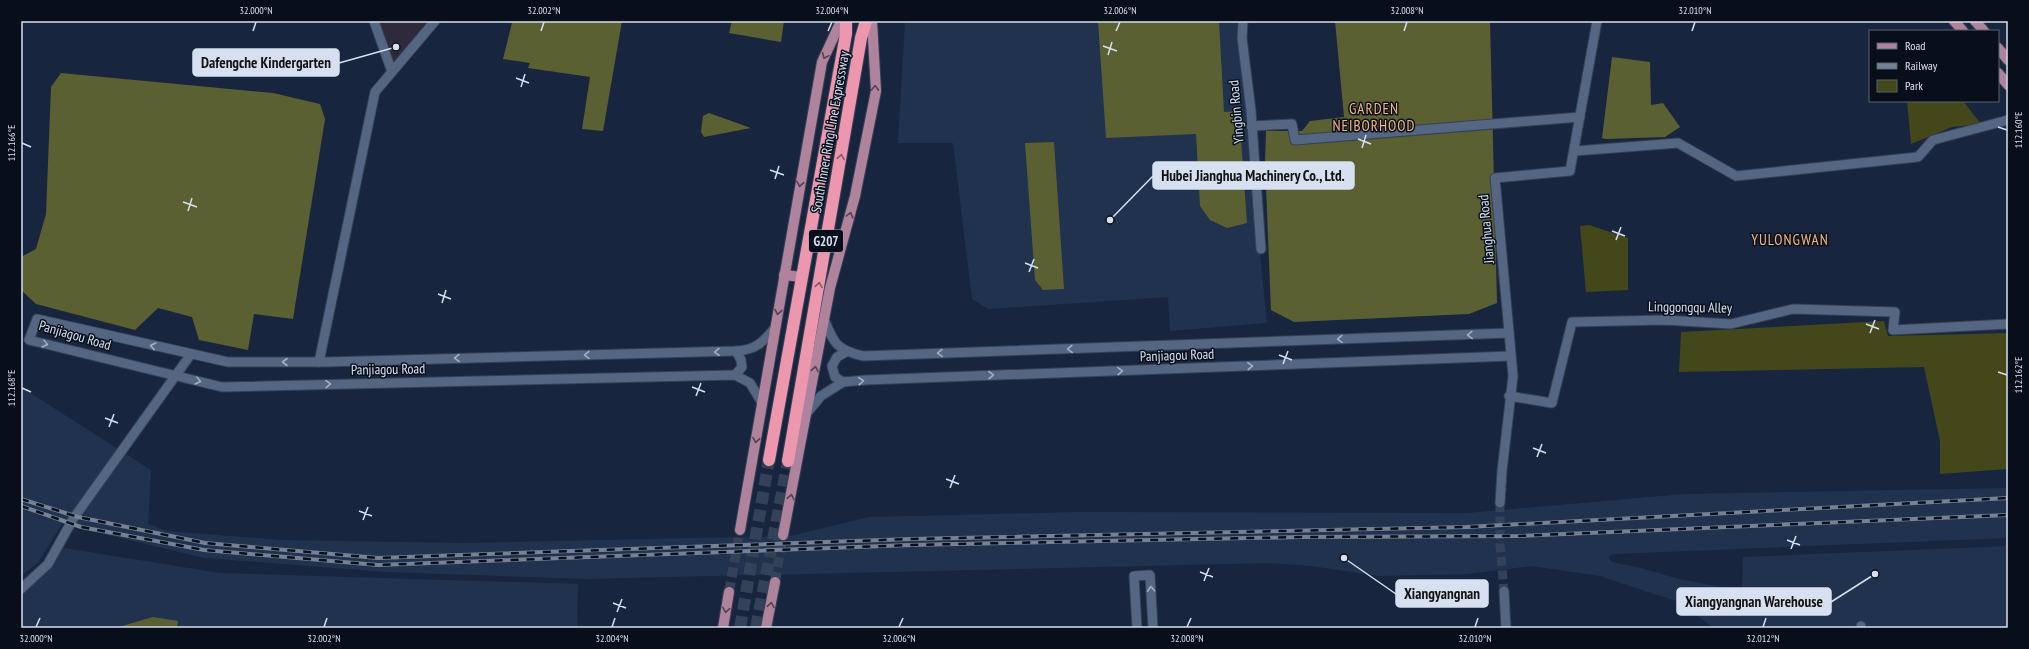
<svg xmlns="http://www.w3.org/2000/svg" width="2029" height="649" viewBox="0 0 2029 649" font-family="'PT Sans Narrow',sans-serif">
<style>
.built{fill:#20324e}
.education{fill:#2f2a3a}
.green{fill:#434719}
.forest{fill:#5a6031}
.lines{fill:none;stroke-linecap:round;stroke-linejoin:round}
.minor-tunnel{stroke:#344259;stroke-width:9;stroke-dasharray:9 4.5;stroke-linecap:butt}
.major-tunnel{stroke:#344259;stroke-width:10;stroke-dasharray:10 5;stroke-linecap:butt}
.highway-tunnel{stroke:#344259;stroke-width:12;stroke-dasharray:12 6;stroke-linecap:butt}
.minor-casing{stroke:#364055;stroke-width:11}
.major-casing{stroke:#364055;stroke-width:12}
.highway-casing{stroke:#364055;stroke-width:14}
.minor{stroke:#556682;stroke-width:9}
.major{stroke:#b0839c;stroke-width:10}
.highway{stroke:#ed97ae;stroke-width:12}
.rail-casing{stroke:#758296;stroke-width:4}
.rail{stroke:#080f1a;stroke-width:2.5;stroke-dasharray:8;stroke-linecap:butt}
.oneway{stroke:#544354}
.oneway2{stroke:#865a6b}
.oneway3{stroke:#a2afc4}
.ticks{fill:none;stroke:#d6e0f0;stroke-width:1.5}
.labels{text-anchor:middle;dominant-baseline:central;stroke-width:3;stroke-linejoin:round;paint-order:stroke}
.shield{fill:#080f1a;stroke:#98a1b0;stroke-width:1}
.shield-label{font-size:13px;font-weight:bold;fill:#d6e0f0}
.street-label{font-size:14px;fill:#d6e0f0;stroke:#080f1a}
.neighbourhood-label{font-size:15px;letter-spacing:1px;fill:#f6b683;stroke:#080f1a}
.leader{fill:none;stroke:#d6e0f0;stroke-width:1.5}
.callout-dot{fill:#d6e0f0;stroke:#080f1a;stroke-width:1.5}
.callout{fill:#d6e0f0;stroke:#d6e0f0;stroke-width:1.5}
.callout-label{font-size:15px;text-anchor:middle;font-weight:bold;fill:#111}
.neatline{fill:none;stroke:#d6e0f0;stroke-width:1.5}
.ticks-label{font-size:10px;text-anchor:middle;fill:#d6e0f0}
</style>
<rect width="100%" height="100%" fill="#17263e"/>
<g class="built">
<polygon points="905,21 1237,21 1267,323 1170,331 1168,297 988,309 972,299 953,143 898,143"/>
<polygon points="21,387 151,470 148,524 167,531 281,540 463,543 790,536 869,517 1080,512 1467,513 1684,494 2008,488 2008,538 1614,554 1609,556 1609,559 1612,562 1641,568 1679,579 1742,591 1743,557 2008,546 2008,628 1714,628 1676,601 1600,576 1531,566 1467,574 1378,576 1311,566 1269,563 588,579 385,572 204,558 62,524 38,563 21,576"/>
<polygon points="58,547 220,573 578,584 577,628 21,628 21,589"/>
</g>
<polygon class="education" points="376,21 431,21 392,65"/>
<g class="green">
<polygon points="1907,101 1963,101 1981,124 1952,127 1911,144"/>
<polygon points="1589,225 1628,238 1628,290 1586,292 1580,226"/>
<polygon points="1884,321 1888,336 2008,333 2008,469 1940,474 1940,441 1924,367 1679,372 1681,332"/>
</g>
<g class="forest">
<polygon points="500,21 622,21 603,131 582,129 590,77 528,68 530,63 503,59 512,23"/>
<polygon points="732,21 784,21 781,42 729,33"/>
<polygon points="1098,21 1219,21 1224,112 1239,111 1247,223 1227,228 1210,220 1200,206 1196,134 1106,138"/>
<polygon points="1335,21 1490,21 1497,303 1469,314 1294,322 1271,310 1265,162 1266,131 1302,131 1310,121 1344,117"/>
<polygon points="1612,57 1650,62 1651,105 1663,103 1680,127 1665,137 1606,139 1602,138"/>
<polygon points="61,73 273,93 320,104 325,119 293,319 254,314 248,350 199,340 192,317 162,309 158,308 135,330 36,304 21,290 21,257 36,249 46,214 51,87"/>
<polygon points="709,113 751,128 704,137 701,132 703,116"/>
<polygon points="1054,142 1064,289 1043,290 1035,280 1025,143"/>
<polygon points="153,617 178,621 177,628 115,628"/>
</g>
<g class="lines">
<polyline class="minor-tunnel" points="1500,503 1500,545 1504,591"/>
<g class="major-tunnel">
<polyline points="775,582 783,535"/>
<polyline points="729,592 740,530"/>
</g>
<g class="highway-tunnel">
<polyline points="740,628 769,460"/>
<polyline points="756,628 788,461"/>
</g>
<g class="minor-casing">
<g id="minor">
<polyline points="374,21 392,72"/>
<polyline points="1243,21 1242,38 1251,111 1261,249"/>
<polyline points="1251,126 1292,124 1295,140 1580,117"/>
<polyline points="1575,151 1678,143 1736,176 1918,157 1933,140 2008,120"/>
<path d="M 824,319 C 834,344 837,350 863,356 L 1509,333"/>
<polyline points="319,362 375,92 435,21"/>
<polyline points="735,375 742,367 741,360 736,351"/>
<polyline points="843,382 835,377 832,366 837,357 846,352"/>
<polyline points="1509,396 1552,403 1572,322 1665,320 1731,324 1793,309 1895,312 1893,330 2008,324"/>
<path d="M 762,403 L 750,383 L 735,375 L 222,387 L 29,340 L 37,319 L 228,362 L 326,362 L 736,351 C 756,350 762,343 775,328"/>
<polyline points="806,414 821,396 843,382 866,380 1511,356"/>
<polyline points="1500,503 1502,471 1513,376 1495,178 1570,171 1597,21"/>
<polyline points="21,589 48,564 73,519 191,354"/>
<polyline points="1504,591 1506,628"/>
<polyline points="1137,628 1134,576 1150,575 1153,628"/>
<polyline points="1861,628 1861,626"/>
</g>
</g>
<g class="major-casing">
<g id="major">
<polyline points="1954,21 1963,31"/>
<polyline points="1975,21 1984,31"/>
<polyline points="1998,48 2008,60"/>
<polyline points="1998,73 2008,85"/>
<polyline points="784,275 802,277"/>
<polyline points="740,530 822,62 841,21"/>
<polyline points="783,535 830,288 855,196 876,91 872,21"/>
<polyline points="723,628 729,592"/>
<polyline points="766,628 775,582"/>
</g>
</g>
<g class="highway-casing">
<g id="highway">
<polyline points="769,460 846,34 846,21"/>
<polyline points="788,461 861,38 866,21"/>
</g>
</g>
<use href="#minor" class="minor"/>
<use href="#major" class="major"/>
<use href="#highway" class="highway"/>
<g class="rail-casing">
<g id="rail">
<polyline points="21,499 78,517 205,543 378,558 911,539 1467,527 2008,498"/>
<polyline points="21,506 81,527 204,550 378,565 911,545 1301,537 1518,536 2008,515"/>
</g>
</g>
<use href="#rail" class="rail"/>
</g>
<defs><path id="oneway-chevron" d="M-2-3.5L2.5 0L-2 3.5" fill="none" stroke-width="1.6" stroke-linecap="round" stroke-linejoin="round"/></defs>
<g class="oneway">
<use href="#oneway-chevron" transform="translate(825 56) rotate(114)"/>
<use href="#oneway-chevron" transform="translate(875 88) rotate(-89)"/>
<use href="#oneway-chevron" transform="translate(800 184) rotate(100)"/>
<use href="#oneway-chevron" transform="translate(850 215) rotate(-75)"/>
<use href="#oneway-chevron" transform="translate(778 312) rotate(100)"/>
<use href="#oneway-chevron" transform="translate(815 369) rotate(-79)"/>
<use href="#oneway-chevron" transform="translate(756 440) rotate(100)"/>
<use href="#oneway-chevron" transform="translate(791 497) rotate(-79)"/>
<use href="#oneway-chevron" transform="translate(771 605) rotate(-80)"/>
<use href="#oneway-chevron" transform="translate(726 610) rotate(100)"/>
</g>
<g class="oneway2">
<use href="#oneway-chevron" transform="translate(841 157) rotate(-80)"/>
<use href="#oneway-chevron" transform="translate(819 285) rotate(-80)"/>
</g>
<g class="oneway3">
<use href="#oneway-chevron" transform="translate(1470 335) rotate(178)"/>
<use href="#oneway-chevron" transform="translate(1340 339) rotate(178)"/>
<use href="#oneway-chevron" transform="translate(45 344) rotate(14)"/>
<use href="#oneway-chevron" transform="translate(153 346) rotate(-167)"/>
<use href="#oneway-chevron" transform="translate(1070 349) rotate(178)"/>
<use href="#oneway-chevron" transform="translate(717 352) rotate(179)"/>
<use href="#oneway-chevron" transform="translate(940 353) rotate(178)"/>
<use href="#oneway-chevron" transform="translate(587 355) rotate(179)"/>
<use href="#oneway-chevron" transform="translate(457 358) rotate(179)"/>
<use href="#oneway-chevron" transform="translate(285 362) rotate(180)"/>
<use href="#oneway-chevron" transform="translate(1250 366) rotate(-2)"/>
<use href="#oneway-chevron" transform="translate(1120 371) rotate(-2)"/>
<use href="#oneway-chevron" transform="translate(991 375) rotate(-2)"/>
<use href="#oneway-chevron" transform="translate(198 381) rotate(14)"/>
<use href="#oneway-chevron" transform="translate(861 381) rotate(-5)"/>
<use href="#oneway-chevron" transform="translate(328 384) rotate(-1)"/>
<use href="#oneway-chevron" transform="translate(1151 589) rotate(-93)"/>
</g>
<path class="ticks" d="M 253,31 L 256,22M 541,31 L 544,22M 828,31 L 832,22M 1116,31 L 1120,22M 1404,31 L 1407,22M 1692,31 L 1695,22M 1103,46 L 1117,51M 1108,55 L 1112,42M 516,78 L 529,83M 521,87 L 525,74M 1998,127 L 2007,130M 1358,139 L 1371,144M 22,143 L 31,147M 1362,148 L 1366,135M 770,170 L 784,175M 775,179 L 779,166M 183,202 L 197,207M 188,211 L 192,198M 1612,231 L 1625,236M 1616,240 L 1621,227M 1025,263 L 1038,268M 1029,272 L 1034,259M 438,294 L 451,299M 442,303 L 446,290M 1866,324 L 1879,329M 1870,333 L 1875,320M 1279,355 L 1292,360M 1283,364 L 1288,351M 1998,372 L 2007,375M 692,387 L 705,392M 22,388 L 31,392M 696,396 L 701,383M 105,418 L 118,423M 109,427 L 114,414M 1533,448 L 1546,453M 1537,457 L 1542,444M 946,479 L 959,484M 950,488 L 955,475M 359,511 L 372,516M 363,520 L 368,507M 1787,540 L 1800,545M 1791,549 L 1796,536M 1200,572 L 1213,577M 1204,581 L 1209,568M 613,603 L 626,608M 617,612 L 622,599M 36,627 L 40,618M 324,627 L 327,618M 612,627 L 615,618M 899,627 L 903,618M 1187,627 L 1191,618M 1475,627 L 1478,618M 1763,627 L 1766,618"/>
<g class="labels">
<rect class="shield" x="809" y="230" width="34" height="22" rx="3"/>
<g class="shield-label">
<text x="826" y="241">G207</text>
</g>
<g class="street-label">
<text transform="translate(1236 112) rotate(-95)">Yingbin Road</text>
<text transform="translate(830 132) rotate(-80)">South Inner Ring Line Expressway</text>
<text transform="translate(1486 229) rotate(-95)">Jianghua Road</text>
<text transform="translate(1690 307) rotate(1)">Linggongqu Alley</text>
<text transform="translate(75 335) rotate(16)">Panjiagou Road</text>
<text transform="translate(1177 355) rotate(-2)">Panjiagou Road</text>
<text transform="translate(388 369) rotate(-1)">Panjiagou Road</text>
</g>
<g class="neighbourhood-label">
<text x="1374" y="108">GARDEN<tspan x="1374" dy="17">NEIBORHOOD</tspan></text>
<text x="1790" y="239">YULONGWAN</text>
</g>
</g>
<path class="leader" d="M396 47L339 63M1110 220L1153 176M1344 558L1396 594M1875 574L1831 602"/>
<g class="callout-dot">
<circle cx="396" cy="47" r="4"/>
<circle cx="1110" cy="220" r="4"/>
<circle cx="1344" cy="558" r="4"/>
<circle cx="1875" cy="574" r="4"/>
</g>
<g class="callout">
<rect x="193" y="49" width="146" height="27" rx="4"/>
<rect x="1153" y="162" width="201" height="27" rx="4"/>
<rect x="1396" y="580" width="92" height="27" rx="4"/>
<rect x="1677" y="588" width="154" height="27" rx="4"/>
</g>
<g class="callout-label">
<text x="266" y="68">Dafengche Kindergarten</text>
<text x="1253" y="181">Hubei Jianghua Machinery Co., Ltd.</text>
<text x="1442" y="599">Xiangyangnan</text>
<text x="1754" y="607">Xiangyangnan Warehouse</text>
</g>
<rect width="2029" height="649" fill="none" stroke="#080f1a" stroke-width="44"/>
<rect x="1869" y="30" width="130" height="72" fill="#080f1a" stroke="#5a6370"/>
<rect x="1877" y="43" width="20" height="6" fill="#b0839c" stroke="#5a6370"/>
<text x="1905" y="50" font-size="12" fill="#d6e0f0">Road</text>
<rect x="1877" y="63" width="20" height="6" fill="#758296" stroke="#5a6370"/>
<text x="1905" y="70" font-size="12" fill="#d6e0f0">Railway</text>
<rect x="1877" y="80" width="20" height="12" fill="#434719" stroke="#5a6370"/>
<text x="1905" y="90" font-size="12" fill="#d6e0f0">Park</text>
<rect x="22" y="22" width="1985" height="605" class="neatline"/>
<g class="ticks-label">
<text x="256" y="14">32.000°N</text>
<text x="544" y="14">32.002°N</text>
<text x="832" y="14">32.004°N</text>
<text x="1120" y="14">32.006°N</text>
<text x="1407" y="14">32.008°N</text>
<text x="1695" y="14">32.010°N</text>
<text transform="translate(2018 130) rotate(-90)" y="4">112.160°E</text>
<text transform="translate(11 143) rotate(-90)" y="4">112.166°E</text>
<text transform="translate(2018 375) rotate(-90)" y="4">112.162°E</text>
<text transform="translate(11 388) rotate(-90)" y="4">112.168°E</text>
<text x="36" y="642">32.000°N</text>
<text x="324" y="642">32.002°N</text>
<text x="612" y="642">32.004°N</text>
<text x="899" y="642">32.006°N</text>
<text x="1187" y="642">32.008°N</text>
<text x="1475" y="642">32.010°N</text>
<text x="1763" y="642">32.012°N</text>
</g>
</svg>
